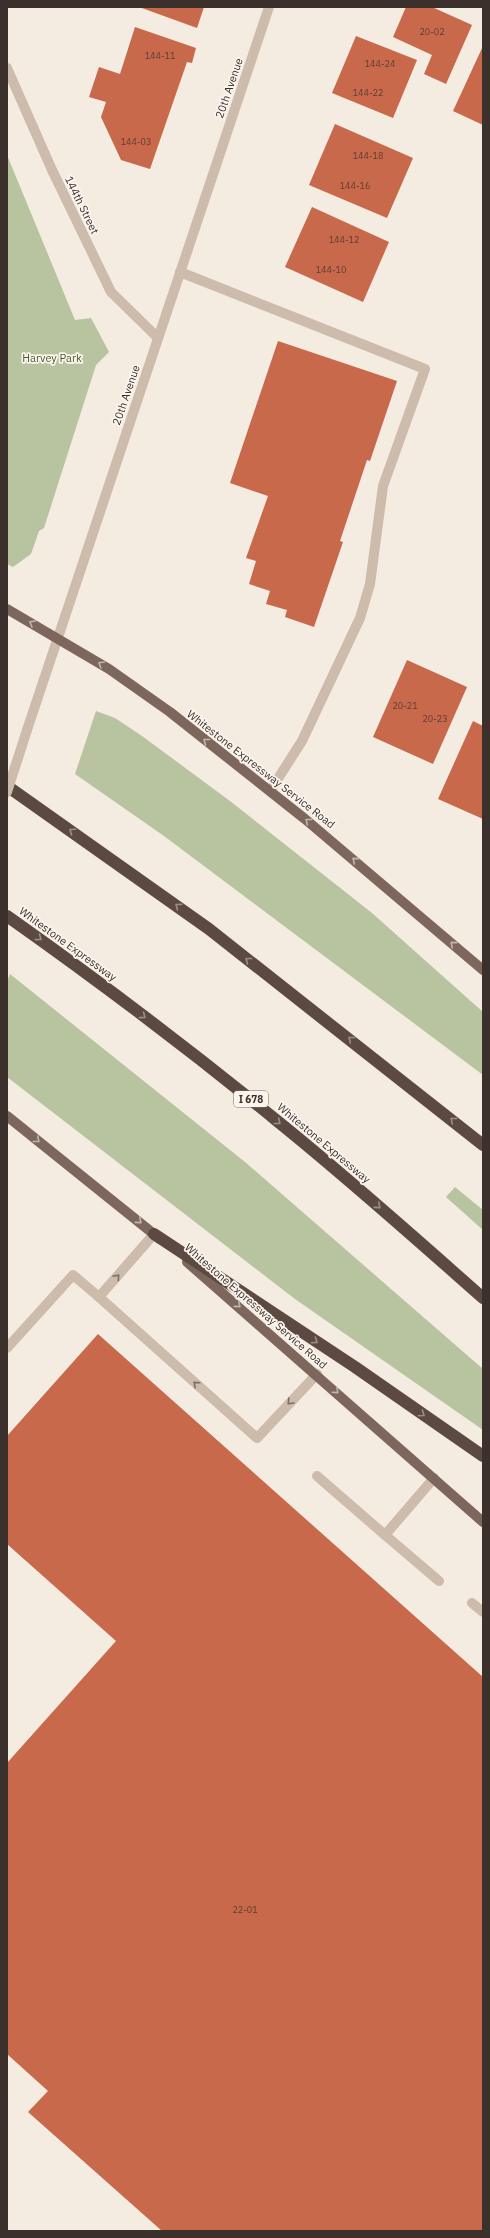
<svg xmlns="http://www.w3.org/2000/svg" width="490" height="2238" viewBox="0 0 490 2238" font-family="'IBM Plex Sans',sans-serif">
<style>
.green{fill:#b8c4a0}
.building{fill:#c8694b}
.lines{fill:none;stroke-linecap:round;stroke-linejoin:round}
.minor{stroke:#cdbbac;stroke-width:10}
.major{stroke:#7d675c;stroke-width:10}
.highway{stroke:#5c4a42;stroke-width:12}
.minor-bridge{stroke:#cdbbac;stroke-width:10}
.oneway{stroke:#c2b5ac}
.oneway2{stroke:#9c8e87}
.oneway3{stroke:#7d6f65}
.labels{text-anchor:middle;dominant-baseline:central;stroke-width:3.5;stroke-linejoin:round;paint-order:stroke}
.number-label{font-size:9px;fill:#5e3e33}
.shield{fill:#fbf5ee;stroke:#756b66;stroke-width:1}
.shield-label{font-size:10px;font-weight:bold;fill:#3b302b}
.street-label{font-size:11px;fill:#3b302b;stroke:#fbf5ee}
.park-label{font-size:11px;fill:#4a5a2e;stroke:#fbf5ee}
</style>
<rect width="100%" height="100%" fill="#f4ebe1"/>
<g class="green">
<polygon points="7,155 75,320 91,318 109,352 96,365 44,528 39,531 31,554 13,567 7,564"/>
<polygon points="96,711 115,718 142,736 230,801 372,913 483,1012 483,1075 164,836 75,774"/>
<polygon points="10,974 245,1162 483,1369 483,1430 295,1299 7,1077 7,982"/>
<polygon points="455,1187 483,1210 483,1230 446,1197"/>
</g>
<g class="building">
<polygon points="139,7 204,7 197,28"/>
<polygon points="406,7 432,7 472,25 446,84 424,74 432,55 393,37"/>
<polygon points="135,27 196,48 192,63 187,62 150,169 121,160 101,117 106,102 89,97 99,67 120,74"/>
<polygon points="356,36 417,60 393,118 332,93"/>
<polygon points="483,46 483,125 453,111"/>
<polygon points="335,124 413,158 387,218 309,185"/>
<polygon points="312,207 389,242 363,302 285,267"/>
<polygon points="278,341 397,381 370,461 367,460 340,541 343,542 314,627 285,617 287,610 266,604 270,591 249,584 256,561 246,558 268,496 230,483"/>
<polygon points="407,660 467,687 433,764 373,737"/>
<polygon points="473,721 483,726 483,819 438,799"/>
<polygon points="98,1334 483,1677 483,2231 162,2231 28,2112 48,2091 7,2054 7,1763 116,1641 7,1544 7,1436"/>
</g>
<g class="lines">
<g class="minor">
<polyline points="7,68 52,170 111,292 158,338"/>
<polyline points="180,272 425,369 383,486 370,584 360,618 302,741 270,791"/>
<polyline points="27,730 269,7"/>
<polyline points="154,1234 99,1297 257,1438 317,1374"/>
<polyline points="7,1348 73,1275 99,1297"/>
<polyline points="317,1476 385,1535"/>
<polyline points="434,1478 385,1535 439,1581"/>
<polyline points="472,1603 483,1612"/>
</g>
<g class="major">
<polyline points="7,609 109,669 170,712 305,819 483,970"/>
<polyline points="7,1116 160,1239"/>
<polyline points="187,1262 483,1522"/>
</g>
<g class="highway">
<polyline points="7,786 209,929 483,1145"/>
<path d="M 7,916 C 99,981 189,1049 276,1120 C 347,1177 415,1238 483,1298"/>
<polyline points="154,1234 355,1367 483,1456"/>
</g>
<polyline class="minor-bridge" points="7,792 27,730"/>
</g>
<defs><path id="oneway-chevron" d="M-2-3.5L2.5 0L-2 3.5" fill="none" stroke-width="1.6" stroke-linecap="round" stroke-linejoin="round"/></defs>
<g class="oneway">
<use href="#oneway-chevron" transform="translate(32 623) rotate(-150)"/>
<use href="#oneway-chevron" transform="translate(101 664) rotate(-149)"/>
<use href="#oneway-chevron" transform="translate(206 741) rotate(-142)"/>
<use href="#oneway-chevron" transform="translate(308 821) rotate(-141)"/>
<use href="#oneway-chevron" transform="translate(355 860) rotate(-140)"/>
<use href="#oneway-chevron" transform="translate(453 944) rotate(-139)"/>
<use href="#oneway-chevron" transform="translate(37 1140) rotate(39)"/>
<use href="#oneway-chevron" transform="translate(139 1221) rotate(40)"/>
<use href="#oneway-chevron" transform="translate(238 1305) rotate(41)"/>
<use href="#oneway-chevron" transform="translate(336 1391) rotate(42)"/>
</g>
<g class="oneway2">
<use href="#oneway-chevron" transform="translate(72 831) rotate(-145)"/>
<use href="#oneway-chevron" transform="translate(178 906) rotate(-143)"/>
<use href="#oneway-chevron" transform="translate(39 938) rotate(36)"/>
<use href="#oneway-chevron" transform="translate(248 960) rotate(-142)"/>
<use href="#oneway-chevron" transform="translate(143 1016) rotate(37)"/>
<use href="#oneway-chevron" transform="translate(351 1039) rotate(-142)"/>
<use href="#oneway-chevron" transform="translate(453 1120) rotate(-141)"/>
<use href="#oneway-chevron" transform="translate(278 1122) rotate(39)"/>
<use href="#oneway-chevron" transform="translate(378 1206) rotate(41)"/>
<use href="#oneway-chevron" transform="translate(315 1341) rotate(34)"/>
<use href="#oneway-chevron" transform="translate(422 1414) rotate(35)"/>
</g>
<g class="oneway3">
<use href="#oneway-chevron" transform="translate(117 1277) rotate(-49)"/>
<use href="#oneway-chevron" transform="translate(196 1384) rotate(-138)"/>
<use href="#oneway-chevron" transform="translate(290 1402) rotate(133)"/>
</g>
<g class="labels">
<g class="number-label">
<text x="432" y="31">20-02</text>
<text x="160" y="55">144-11</text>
<text x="380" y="63">144-24</text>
<text x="368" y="92">144-22</text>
<text x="136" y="141">144-03</text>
<text x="368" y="155">144-18</text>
<text x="355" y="185">144-16</text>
<text x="344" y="239">144-12</text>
<text x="331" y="269">144-10</text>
<text x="405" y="705">20-21</text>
<text x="435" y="718">20-23</text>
<text x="245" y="1909">22-01</text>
</g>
<rect class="shield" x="234" y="1091" width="34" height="16" rx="3"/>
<g class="shield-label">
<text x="251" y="1099">I 678</text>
</g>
<g class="street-label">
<text transform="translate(229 88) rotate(-71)">20th Avenue</text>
<text transform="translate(82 205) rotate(64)">144th Street</text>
<text transform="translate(126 395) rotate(-71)">20th Avenue</text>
<text transform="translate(261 769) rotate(38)">Whitestone Expressway Service Road</text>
<text transform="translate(68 944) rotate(36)">Whitestone Expressway</text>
<text transform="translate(324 1143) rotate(40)">Whitestone Expressway</text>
<text transform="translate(256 1306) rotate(41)">Whitestone Expressway Service Road</text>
</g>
<g class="park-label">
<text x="52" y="358">Harvey Park</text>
</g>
</g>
<rect width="490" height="2238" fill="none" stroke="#3b302b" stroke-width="16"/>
</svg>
